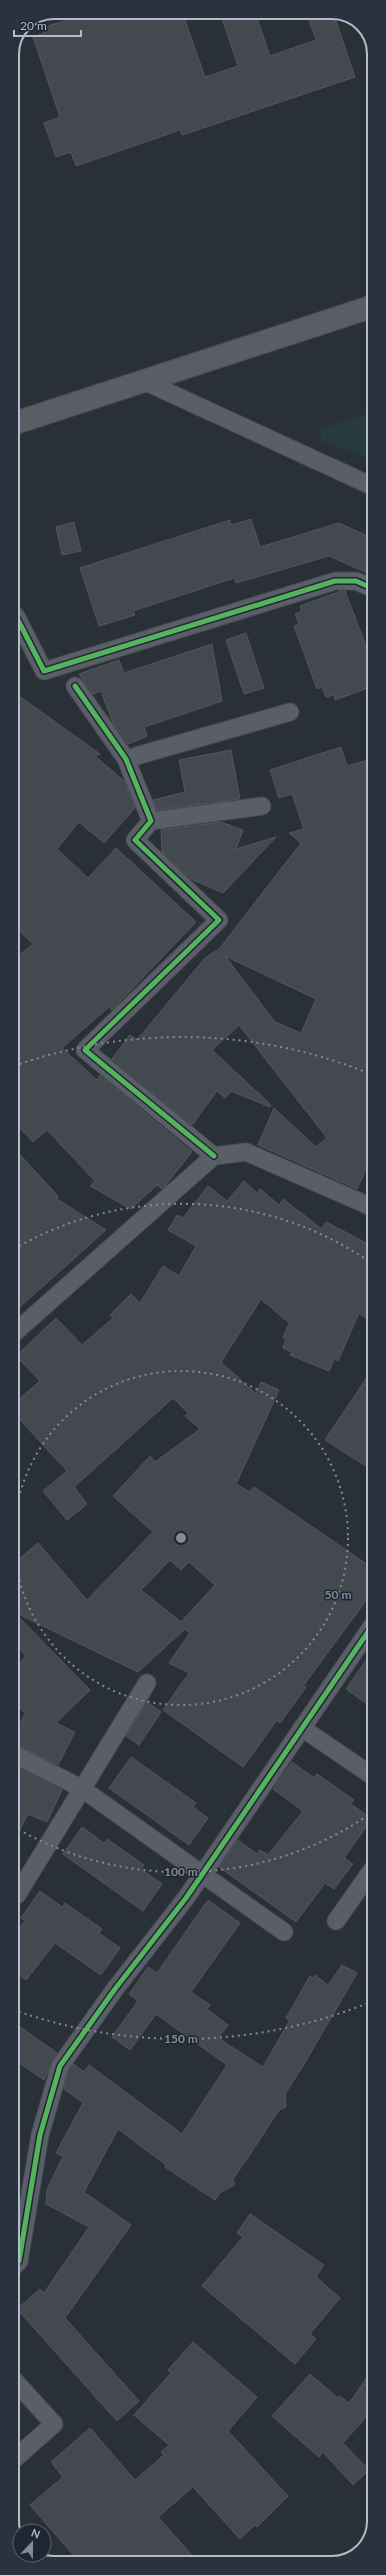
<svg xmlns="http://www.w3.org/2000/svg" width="386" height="2575" viewBox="0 0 386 2575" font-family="Lato,sans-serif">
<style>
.green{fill:#273a3e}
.building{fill:#444950;stroke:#52575f;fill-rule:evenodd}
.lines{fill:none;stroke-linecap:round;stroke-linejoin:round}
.minor-casing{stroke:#484c53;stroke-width:19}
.secondary-casing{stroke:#484c53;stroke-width:24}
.minor{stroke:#5a5e66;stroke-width:17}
.secondary{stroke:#595d64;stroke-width:22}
.cycleway-casing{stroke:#1d2633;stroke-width:8}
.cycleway{stroke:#56b35d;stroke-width:5}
.ring{fill:none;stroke:#848b96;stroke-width:2;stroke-dasharray:2 4}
.rim{fill:none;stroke:#b4bcc9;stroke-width:2}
.centre{fill:#848b96;stroke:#1d2633;stroke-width:2}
.ring-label{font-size:12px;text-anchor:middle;font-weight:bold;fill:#848b96;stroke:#1d2633;stroke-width:3;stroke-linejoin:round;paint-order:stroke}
</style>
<rect width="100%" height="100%" fill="#2a3038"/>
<polygon class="green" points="374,412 374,461 322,441 319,429"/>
<g class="building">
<polygon points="107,12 182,12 205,77 238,66 220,12 255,12 270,56 316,40 306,12 333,12 355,77 182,135 180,130 76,166 71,152 56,157 44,123 60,117 33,37 44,33 42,28 88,13 90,18"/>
<polygon points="251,519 260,547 339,523 374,539 374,576 329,556 236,583 234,578 133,611 135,615 99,626 80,568 230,520 231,525"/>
<polygon points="74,522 81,551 62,555 56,527"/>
<polygon points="341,591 345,591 374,667 374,680 366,683 368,688 335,700 334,695 326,697 322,687 317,689 294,626 299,624 295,614 302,611 300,606"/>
<polygon points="246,633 264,688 244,694 226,640"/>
<polygon points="212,644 222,701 144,727 147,736 128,744 113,723 101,691 93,694 79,674 119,660 124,673"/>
<polygon points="12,691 100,754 95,756 124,781 135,808 104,843 79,822 57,849 88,878 116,848 196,922 112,1010 109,1007 62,1048 97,1080 100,1075 192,1152 165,1186 162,1189 157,1185 131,1209 90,1186 95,1181 47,1130 33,1142 12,1120 12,961 33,944 12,924"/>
<path d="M 341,747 L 347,766 L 374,758 L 374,1078 L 366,1096 L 374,1101 L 374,1151 L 357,1189 L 258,1145 L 274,1108 L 316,1147 L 327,1138 L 239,1025 L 212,1050 L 271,1105 L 270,1107 L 231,1091 L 225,1098 L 217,1091 L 192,1125 L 112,1059 L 130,1035 L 137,1040 L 205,958 L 219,949 L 301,843 L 289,833 L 304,829 L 292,794 L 279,798 L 270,770 ZM 225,956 L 316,999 L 301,1033 L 275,1022 Z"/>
<polygon points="231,750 240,799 157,810 153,800 185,792 179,760"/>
<polygon points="221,822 243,830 236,849 276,837 223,893 191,879 162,852 161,830"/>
<polygon points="12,1146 58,1196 57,1199 106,1230 12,1314"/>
<path d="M 244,1181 L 257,1193 L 260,1189 L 279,1205 L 283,1199 L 322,1229 L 326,1222 L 374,1247 L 374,1325 L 359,1313 L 338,1361 L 334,1359 L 329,1371 L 290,1355 L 292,1352 L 283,1348 L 286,1339 L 283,1338 L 289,1323 L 261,1299 L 221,1362 L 256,1394 L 261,1382 L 279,1390 L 236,1484 L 250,1492 L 254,1487 L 374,1569 L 374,1590 L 303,1686 L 306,1687 L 280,1723 L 277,1720 L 243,1767 L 163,1710 L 189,1673 L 169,1663 L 190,1633 L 185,1629 L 138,1672 L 14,1612 L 90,1690 L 56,1723 L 75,1732 L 58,1765 L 12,1743 L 25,1713 L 12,1702 L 12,1671 L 26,1656 L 12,1640 L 12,1565 L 38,1543 L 87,1600 L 153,1532 L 113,1496 L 150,1456 L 155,1462 L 200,1429 L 185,1416 L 188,1413 L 173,1398 L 74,1487 L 87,1504 L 67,1520 L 43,1491 L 67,1471 L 12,1411 L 12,1405 L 40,1381 L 16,1356 L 56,1318 L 82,1345 L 113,1318 L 110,1315 L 131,1294 L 140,1303 L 163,1266 L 179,1276 L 196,1246 L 168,1230 L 177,1215 L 183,1218 L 208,1186 L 227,1201 ZM 170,1560 L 181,1570 L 189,1562 L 215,1585 L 181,1622 L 141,1590 Z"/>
<polygon points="374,1367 374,1471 325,1440"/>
<polygon points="374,1649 374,1709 346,1689"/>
<polygon points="147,1702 161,1712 139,1745 126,1736"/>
<polygon points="131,1757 196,1803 193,1807 208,1818 189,1845 109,1788"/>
<polygon points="292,1762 314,1778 317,1774 354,1800 351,1804 372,1819 344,1858 353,1864 334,1889 325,1883 296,1922 219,1867 238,1840 257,1854 260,1850 268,1855 303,1811 273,1789"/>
<polygon points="12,1764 62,1790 47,1822 28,1814 12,1844"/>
<polygon points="82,1827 104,1843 107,1839 144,1865 141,1869 162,1884 143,1911 63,1854"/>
<polygon points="40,1891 62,1907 65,1903 102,1929 99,1933 120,1948 101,1975 55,1943 26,1980 12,1969 12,1937 25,1921 21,1918"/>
<polygon points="208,1900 240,1923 191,1992 210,2005 207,2009 228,2025 218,2038 263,2067 290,2020 286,2018 310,1976 313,1978 315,1975 328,1985 342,1965 357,1973 303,2066 285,2094 286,2107 279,2110 251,2153 233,2179 234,2185 220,2193 215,2200 165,2167 166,2165 118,2129 84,2192 131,2225 65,2318 139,2401 117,2421 17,2309 40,2289 44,2293 89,2227 46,2204 47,2190 63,2156 56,2153 83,2103 64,2089 69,2070 74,2064 84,2072 89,2065 182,2134 227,2065 156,2014 130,2050 112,2037 138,2001 129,1994 148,1967 157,1973"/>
<polygon points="12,2021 57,2053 44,2080 12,2058"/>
<polygon points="250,2214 324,2265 316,2277 340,2298 310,2334 316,2339 295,2364 202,2286 243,2237 237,2233"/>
<polygon points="193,2342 257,2397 228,2431 288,2496 257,2527 255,2525 240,2539 193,2487 158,2517 199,2563 80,2563 30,2505 63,2477 51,2462 90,2428 135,2480 164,2455 161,2452 169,2445 134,2415 171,2373 168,2370"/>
<polygon points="374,2368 374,2408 343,2443 369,2470 353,2485 323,2452 319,2457 272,2416 310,2374 338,2398 340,2396 349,2403"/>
</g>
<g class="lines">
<g class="minor-casing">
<g id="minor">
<polyline points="146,382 374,487"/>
<polyline points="16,616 44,671 335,581 356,581 374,589"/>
<polyline points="75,686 126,759 151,821 135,840 219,920 85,1050 214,1156"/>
<polyline points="126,759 290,712"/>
<polyline points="151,821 262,806"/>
<polyline points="12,1335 214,1156 246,1152 374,1208"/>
<polyline points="302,1728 374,1777"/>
<polyline points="12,1753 81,1788 284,1932"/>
<polyline points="12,1892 17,1895 147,1683"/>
<polyline points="336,1921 374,1867"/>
<polyline points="12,2269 19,2261 40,2135 60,2066 115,1989 186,1898 374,1623"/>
<polyline points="12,2378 54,2424 12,2461"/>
</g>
</g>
<g class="secondary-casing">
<polyline id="secondary" points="12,424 374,306"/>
</g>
<use href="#minor" class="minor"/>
<use href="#secondary" class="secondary"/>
<g class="cycleway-casing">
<g id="cycleway">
<polyline points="16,616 44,671 335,581 356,581 374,589"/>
<polyline points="75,686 126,759 151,821 135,840 219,920 85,1050 214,1156"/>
<polyline points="12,2269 19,2261 40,2135 60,2066 115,1989 186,1898 374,1623"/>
</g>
</g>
<use href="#cycleway" class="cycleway"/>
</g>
<g class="ring">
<circle cx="181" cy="1538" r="167"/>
<path d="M373 1812A334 334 0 0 1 14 1827M14 1249A334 334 0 0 1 373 1264"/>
<path d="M373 2001A501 501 0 0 1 14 2010M14 1066A501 501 0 0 1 373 1075"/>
</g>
<path d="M0 0H386V2575H0ZM54 19H332A35 35 0 0 1 367 54V2521A35 35 0 0 1 332 2556H54A35 35 0 0 1 19 2521V54A35 35 0 0 1 54 19Z" fill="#29323f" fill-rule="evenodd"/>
<path class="rim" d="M54 19H332A35 35 0 0 1 367 54V2521A35 35 0 0 1 332 2556H54A35 35 0 0 1 19 2521V54A35 35 0 0 1 54 19Z"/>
<circle cx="181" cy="1538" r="6" class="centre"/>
<g class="ring-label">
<text x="338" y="1599">50 m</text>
<text x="181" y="1876">100 m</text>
<text x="181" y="2043">150 m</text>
</g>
<g transform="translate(32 2543) rotate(22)"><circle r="19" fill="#1d2633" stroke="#59626f"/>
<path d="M0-3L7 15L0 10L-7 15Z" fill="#848b96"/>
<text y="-6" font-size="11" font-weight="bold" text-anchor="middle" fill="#b4bcc9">N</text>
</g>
<path d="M14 30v6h67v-6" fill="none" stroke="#b4bcc9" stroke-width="2"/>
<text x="20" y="30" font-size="12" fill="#b4bcc9" stroke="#1d2633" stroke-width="3" paint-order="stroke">20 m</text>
</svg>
